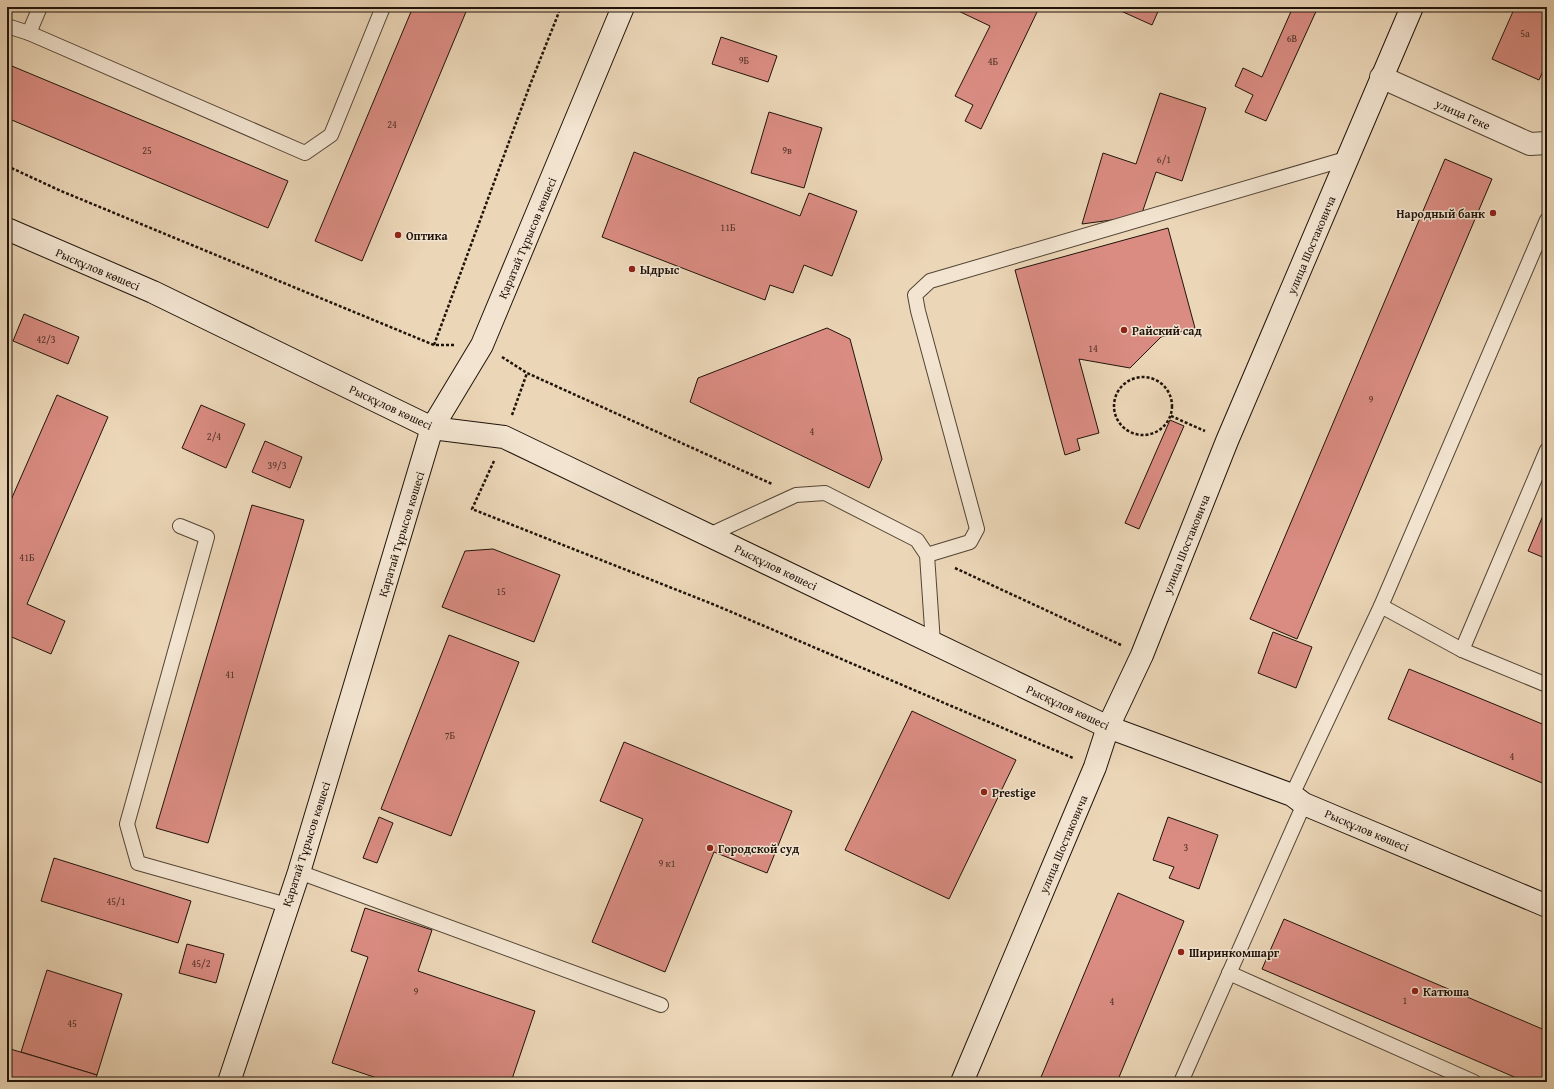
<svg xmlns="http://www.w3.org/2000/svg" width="1554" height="1089" viewBox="0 0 1554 1089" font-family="'Gentium Book Plus',serif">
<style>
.building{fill:#da8c82;stroke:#20130a}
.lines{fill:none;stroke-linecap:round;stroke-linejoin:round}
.lane-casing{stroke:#534435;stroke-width:16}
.street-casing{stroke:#534435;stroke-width:24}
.secondary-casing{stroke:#20130a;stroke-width:24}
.path{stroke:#20130a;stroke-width:2.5;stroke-dasharray:3 2;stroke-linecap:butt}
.lane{stroke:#f2e4d0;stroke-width:14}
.street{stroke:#f2e4d0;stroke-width:22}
.secondary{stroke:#f2e4d0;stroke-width:22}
.poi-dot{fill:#8f2418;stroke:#f2e4d0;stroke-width:1.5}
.labels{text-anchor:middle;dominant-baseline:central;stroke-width:3;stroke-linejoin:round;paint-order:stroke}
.number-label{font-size:10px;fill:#4e3128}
.street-label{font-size:12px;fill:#20130a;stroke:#f2e4d0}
.poi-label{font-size:12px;font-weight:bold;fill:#20130a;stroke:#f2e4d0;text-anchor:start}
</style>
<rect width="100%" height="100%" fill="#ebd6b7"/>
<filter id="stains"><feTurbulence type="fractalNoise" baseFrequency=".005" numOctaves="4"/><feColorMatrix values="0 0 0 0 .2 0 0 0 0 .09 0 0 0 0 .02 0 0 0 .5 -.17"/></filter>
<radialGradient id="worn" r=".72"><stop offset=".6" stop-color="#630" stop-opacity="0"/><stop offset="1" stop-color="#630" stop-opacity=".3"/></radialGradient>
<g class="building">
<polygon points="413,7 468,7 362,261 315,241"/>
<polygon points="950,7 1032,7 1038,10 981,129 965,121 973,105 955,96 990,26"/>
<polygon points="1112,7 1160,7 1152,25"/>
<polygon points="1293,7 1318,7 1266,121 1245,112 1253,95 1235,86 1243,68 1262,77"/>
<polygon points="1515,7 1547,7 1547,62 1539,80 1492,59"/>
<polygon points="721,37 777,56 768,82 712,64"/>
<polygon points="7,64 288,181 268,228 7,118"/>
<polygon points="1160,93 1206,108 1182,181 1156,172 1141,216 1082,224 1103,153 1136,164"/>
<polygon points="769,112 822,128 804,188 751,173"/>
<polygon points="634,152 800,216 809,193 857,211 832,276 804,265 793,293 770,285 765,300 602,237"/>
<polygon points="1445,159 1492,179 1297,639 1250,619"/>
<polygon points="1168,228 1195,328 1161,337 1130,368 1079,359 1099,433 1077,439 1080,450 1065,455 1015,270"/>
<polygon points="24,314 79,337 68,364 13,341"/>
<polygon points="827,328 850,339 882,459 869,488 690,402 698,378"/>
<polygon points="57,395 108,417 27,604 65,621 51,654 7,635 7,509"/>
<polygon points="201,405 245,424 226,468 182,448"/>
<polygon points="1170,420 1184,426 1139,529 1125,523"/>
<polygon points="265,441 302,457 290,488 252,472"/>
<polygon points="252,505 304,520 208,843 156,828"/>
<polygon points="1547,506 1547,559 1528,551"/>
<polygon points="493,549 560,575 534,642 442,607 465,551"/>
<polygon points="1273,632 1312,647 1296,688 1258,673"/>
<polygon points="449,635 519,662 451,836 381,809"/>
<polygon points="1409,669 1547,726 1547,785 1388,719"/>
<polygon points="912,711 1016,760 949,899 845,850"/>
<polygon points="624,742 792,811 767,873 714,852 665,972 592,942 643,819 600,801"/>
<polygon points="379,817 393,823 377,863 363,858"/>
<polygon points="1168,817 1218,835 1199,889 1169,878 1174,867 1153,860"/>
<polygon points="54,858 191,901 178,943 41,901"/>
<polygon points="1118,893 1184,921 1117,1082 1039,1082"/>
<polygon points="365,908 432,930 418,971 535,1011 511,1082 389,1082 332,1063 368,957 351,951"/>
<polygon points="1284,919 1547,1031 1547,1082 1526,1082 1262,969"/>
<polygon points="187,944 224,954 216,983 179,973"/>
<polygon points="47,970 122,994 97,1075 21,1052"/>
<polygon points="7,1048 97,1075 94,1082 7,1082"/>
</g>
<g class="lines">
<g class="lane-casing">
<g id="lane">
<polyline points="7,26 29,33 305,153 331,135 383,7"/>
<polyline points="29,33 40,7"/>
<polyline points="180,526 207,537 127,824 138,863 287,905"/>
<polyline points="709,535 796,495 825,493 917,540 927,555 933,643"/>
<polyline points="927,555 970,542 977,529 918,311 915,295 930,281 1349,158"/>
<polyline points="1381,606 1462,650 1547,685"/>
<polyline points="1462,650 1547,450"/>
<polyline points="1292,795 1381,606 1547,220"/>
<polyline points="299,872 661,1005"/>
<polyline points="1229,973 1474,1082"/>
<polyline points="1181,1082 1304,804"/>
</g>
</g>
<g class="street-casing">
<polyline id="street" points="1381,77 1530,144 1547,143"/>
</g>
<g class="secondary-casing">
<g id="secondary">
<polyline points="7,229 153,292 432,428 504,437 1108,727 1292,795 1304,804 1547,906"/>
<polyline points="229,1082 299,872 432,428 482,345 623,7"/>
<polyline points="962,1082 1095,767 1108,727 1142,655 1227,441 1412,7"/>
</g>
</g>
<g class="path">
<polyline points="7,166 61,191 434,345"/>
<polyline points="454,345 434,345 530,85 561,7"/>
<polyline points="502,357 527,373 772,484"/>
<circle cx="1143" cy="406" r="29"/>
<polyline points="512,415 527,373"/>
<polyline points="1171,416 1205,431"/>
<polyline points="494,461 472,509 715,605 1073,758"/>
<polyline points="955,568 1121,645"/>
</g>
<use href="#lane" class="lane"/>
<use href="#street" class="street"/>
<use href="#secondary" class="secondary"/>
</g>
<g class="poi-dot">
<circle cx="1493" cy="213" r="4"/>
<circle cx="398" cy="235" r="4"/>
<circle cx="632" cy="269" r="4"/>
<circle cx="1124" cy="330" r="4"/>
<circle cx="984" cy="792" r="4"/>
<circle cx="710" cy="848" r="4"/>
<circle cx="1181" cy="952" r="4"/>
<circle cx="1415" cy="991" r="4"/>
</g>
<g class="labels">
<g class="number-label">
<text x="1525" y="33">5а</text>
<text x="1292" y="38">6В</text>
<text x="744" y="60">9Б</text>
<text x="993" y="61">4Б</text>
<text x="392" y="124">24</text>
<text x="147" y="150">25</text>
<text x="787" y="150">9в</text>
<text x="1164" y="159">6/1</text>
<text x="728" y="227">11Б</text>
<text x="46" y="339">42/3</text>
<text x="1093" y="348">14</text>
<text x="1371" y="399">9</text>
<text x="812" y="431">4</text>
<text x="214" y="436">2/4</text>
<text x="277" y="465">39/3</text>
<text x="27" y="557">41Б</text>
<text x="501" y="591">15</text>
<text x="230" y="674">41</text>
<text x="450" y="735">7Б</text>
<text x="1512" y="756">4</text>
<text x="1186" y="847">3</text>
<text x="667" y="863">9 к1</text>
<text x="116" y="901">45/1</text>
<text x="201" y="963">45/2</text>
<text x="416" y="991">9</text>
<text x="1405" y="1000">1</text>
<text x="1112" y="1001">4</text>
<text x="72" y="1023">45</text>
</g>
<g class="street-label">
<text transform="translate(1463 114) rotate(24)">улица Геке</text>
<text transform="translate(527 238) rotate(-67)">Қаратай Тұрысов көшесі</text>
<text transform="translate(1311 245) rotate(-67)">улица Шостаковича</text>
<text transform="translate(98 269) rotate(23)">Рысқұлов көшесі</text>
<text transform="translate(391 407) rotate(25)">Рысқұлов көшесі</text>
<text transform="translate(401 534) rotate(-73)">Қаратай Тұрысов көшесі</text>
<text transform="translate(1186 544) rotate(-68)">улица Шостаковича</text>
<text transform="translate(776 567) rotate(26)">Рысқұлов көшесі</text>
<text transform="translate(1068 707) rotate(25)">Рысқұлов көшесі</text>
<text transform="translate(1367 830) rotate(23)">Рысқұлов көшесі</text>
<text transform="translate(306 844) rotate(-72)">Қаратай Тұрысов көшесі</text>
<text transform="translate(1063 844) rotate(-67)">улица Шостаковича</text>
</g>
<g class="poi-label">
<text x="1485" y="213" text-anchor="end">Народный банк</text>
<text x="406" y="235">Оптика</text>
<text x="640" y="269">Ыдрыс</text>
<text x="1132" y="330">Райский сад</text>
<text x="992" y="792">Prestige</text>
<text x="718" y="848">Городской суд</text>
<text x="1189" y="952">Ширинкомшарг</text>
<text x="1423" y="991">Катюша</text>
</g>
</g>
<rect width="1554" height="1089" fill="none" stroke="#ebd6b7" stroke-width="24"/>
<rect x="8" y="8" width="1538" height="1073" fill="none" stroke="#20130a" stroke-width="2"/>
<rect x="12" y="12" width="1530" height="1065" fill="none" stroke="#20130a"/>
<rect width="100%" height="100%" filter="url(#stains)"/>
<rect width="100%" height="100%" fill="url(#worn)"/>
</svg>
